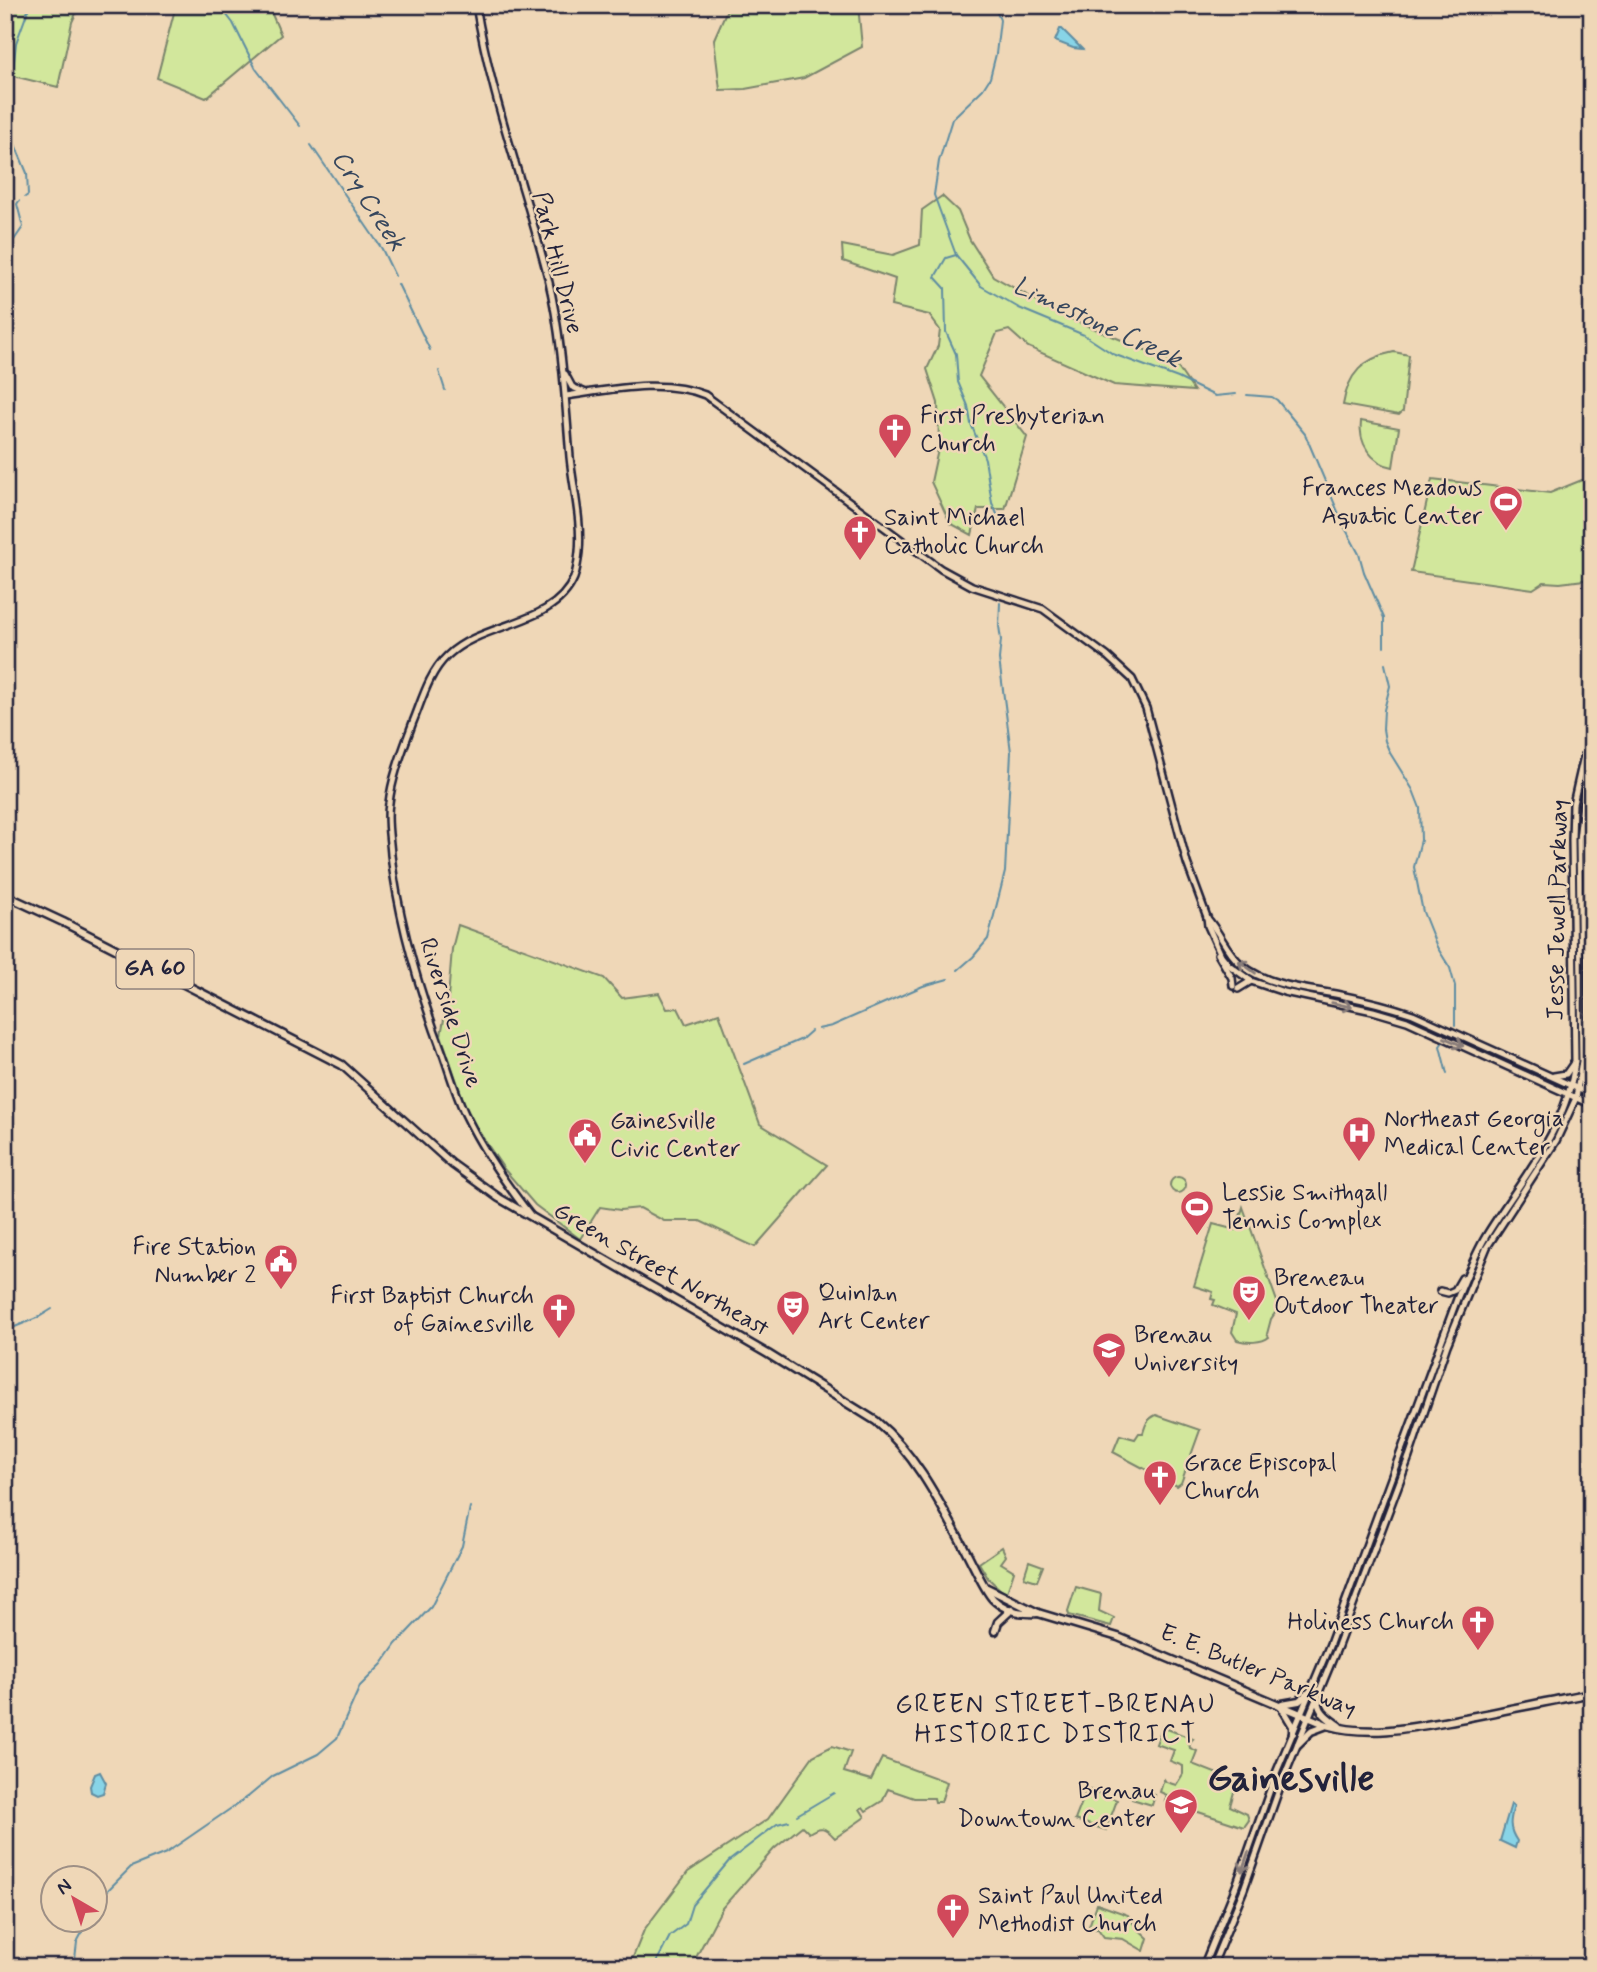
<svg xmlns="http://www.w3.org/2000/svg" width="1597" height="1972" viewBox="0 0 1597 1972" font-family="Mynerve,sans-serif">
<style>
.green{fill:#d2e79c;stroke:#7a846c;stroke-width:2}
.water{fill:#88d4e7;stroke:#5f8da2;stroke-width:2}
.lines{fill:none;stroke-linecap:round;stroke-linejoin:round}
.stream{stroke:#5f8da2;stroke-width:2}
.major-casing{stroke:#22223b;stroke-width:10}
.highway-casing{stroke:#22223b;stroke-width:11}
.major{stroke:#efd7b7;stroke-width:5}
.highway{stroke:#efd7b7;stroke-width:6}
.oneway{stroke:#887c79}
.labels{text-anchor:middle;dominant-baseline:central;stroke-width:5;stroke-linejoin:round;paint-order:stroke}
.shield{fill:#efd7b7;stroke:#605860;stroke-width:2}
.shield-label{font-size:23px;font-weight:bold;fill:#22223b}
.street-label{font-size:24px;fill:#22223b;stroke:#efd7b7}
.poi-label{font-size:24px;fill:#22223b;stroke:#efd7b7;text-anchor:start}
.water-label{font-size:26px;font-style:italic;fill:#36465d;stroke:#efd7b7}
.neighbourhood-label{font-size:26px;letter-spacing:2px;fill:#22223b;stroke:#efd7b7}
.town-label{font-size:38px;font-weight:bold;fill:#22223b;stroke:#efd7b7}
</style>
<rect width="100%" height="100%" fill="#efd7b7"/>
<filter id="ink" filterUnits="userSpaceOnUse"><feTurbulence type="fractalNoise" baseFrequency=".0143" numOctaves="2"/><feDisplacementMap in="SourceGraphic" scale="14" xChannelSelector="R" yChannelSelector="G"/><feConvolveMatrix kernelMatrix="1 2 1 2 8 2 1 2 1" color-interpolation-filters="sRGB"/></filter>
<g filter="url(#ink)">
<g class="green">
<polygon points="5,5 80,5 72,22 58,87 5,74"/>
<polygon points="176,5 268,5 281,35 206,98 157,78"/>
<polygon points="729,5 858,5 862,47 804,78 745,89 720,90 714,39"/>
<polygon points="942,196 958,211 970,240 993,276 1062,315 1174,362 1194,391 1114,385 1028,347 1009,330 997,333 979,376 1027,437 1005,509 978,509 972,535 950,523 931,482 939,445 938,403 927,369 938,346 940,330 929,315 891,306 895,279 843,261 842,245 893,255 920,245 922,210"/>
<path d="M 1394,352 L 1409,355 L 1403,411 L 1399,415 L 1343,405 C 1348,374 1363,358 1394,352 Z"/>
<path d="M 1361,421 L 1399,428 L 1393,467 C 1371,463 1358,443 1361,421 Z"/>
<polygon points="1432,479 1550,493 1582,480 1592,490 1592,579 1560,583 1544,582 1533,589 1411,572"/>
<polygon points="458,925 604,978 622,998 659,993 667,1009 678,1008 686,1024 719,1013 760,1124 827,1165 755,1247 700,1221 664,1221 640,1208 620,1210 600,1207 580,1239 535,1205 504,1169 469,1117 441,1035 448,998 452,949"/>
<circle cx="1178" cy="1185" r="8"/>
<path d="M 1243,1207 L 1279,1307 L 1271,1319 L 1267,1334 L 1269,1337 C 1262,1343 1247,1343 1237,1340 L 1232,1332 L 1236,1314 L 1213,1305 L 1215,1300 L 1211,1299 L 1213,1292 L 1194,1286 L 1213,1224 L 1236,1230 Z"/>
<path d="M 1156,1415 L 1200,1430 L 1181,1483 L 1177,1486 L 1113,1452 L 1120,1435 L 1135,1439 L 1139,1433 L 1143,1433 C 1146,1424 1146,1420 1156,1415 Z"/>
<polygon points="1002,1547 1006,1556 1001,1563 1014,1571 1007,1592 1003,1592 988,1578 979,1563"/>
<polygon points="1029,1561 1043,1566 1037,1581 1024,1577"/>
<polygon points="1076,1587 1101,1594 1099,1611 1114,1618 1111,1626 1069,1615 1068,1611"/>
<polygon points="1162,1727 1193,1739 1189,1743 1190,1748 1197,1751 1192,1764 1233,1780 1236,1785 1230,1806 1247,1814 1249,1820 1244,1827 1165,1801 1167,1795 1160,1792 1164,1779 1166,1782 1176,1785 1183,1774 1183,1766 1170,1761 1174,1750 1156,1744"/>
<path d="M 832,1746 L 851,1752 L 844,1772 L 871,1780 L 882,1758 L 947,1782 L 941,1802 L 935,1802 L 934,1798 L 914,1798 L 888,1789 L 882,1801 L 866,1811 L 863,1807 L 860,1809 L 865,1817 L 835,1838 C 825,1827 821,1825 809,1833 L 802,1826 L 774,1849 L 722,1908 L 691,1967 L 629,1967 L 644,1930 L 688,1872 L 768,1819 L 813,1756 Z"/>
<polygon points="1136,1788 1155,1795 1152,1805 1132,1799"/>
<polygon points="1087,1789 1117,1800 1106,1830 1075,1820"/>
<polygon points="1097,1904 1128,1915 1135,1926 1148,1938 1144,1951 1123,1939 1104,1937 1098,1929 1088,1929"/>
</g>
<g class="water">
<polygon points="1060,29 1062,29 1082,49 1073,48 1055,41"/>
<polygon points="100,1772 106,1783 103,1793 97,1795 91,1792 90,1786 95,1774"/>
<path d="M 1511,1804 L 1514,1806 C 1510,1820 1508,1828 1517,1841 L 1515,1848 L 1500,1841 Z"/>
</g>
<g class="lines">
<g class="stream">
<polyline points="219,5 233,23 256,69 300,126"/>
<polyline points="994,5 1000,20 996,54 990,78 983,89 952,119 939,161 934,195 956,255 946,258 935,277 945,288 946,332 956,354 958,382 968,406 971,424 985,459 992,503 1002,525"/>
<polyline points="311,145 382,249 395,276"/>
<polyline points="25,197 28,195 27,173 11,135 9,107 16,43 30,5"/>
<polyline points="5,253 23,227 17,204 19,201"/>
<polyline points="956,255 981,286 1019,308 1084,335 1113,354 1178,378 1215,396 1236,394"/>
<polyline points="398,284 430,350"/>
<polyline points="439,371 445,390"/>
<polyline points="1247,395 1272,397 1277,400 1305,434 1344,526 1359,554 1364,572 1384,618 1384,647"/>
<polyline points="1385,664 1390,686 1384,710 1383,729 1385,741 1390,753 1413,790 1420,808 1421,840 1414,867 1423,912 1437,947 1450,968 1455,986 1455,1025"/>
<polyline points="958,970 973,957 988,939 1005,872 1011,752 999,659 1001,640 999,626 1000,603"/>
<polyline points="818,1029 832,1026 923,986 948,979"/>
<polyline points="1443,1042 1440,1046 1447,1074"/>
<polyline points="744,1064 802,1039 811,1031"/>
<polyline points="5,1331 39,1317 52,1309"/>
<polyline points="797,1815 834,1793"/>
<polyline points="94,1904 131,1867 166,1853 249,1796 273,1776 318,1754 337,1738 360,1686 382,1664 396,1644 431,1607 462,1546 470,1507"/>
<polyline points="74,1967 77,1942 89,1920"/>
<polyline points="654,1967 670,1936 686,1924 692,1905 729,1861 777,1824 789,1821"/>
</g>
<g class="major-casing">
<g id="major">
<path d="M 476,5 C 491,98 525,187 548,278 C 562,336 565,397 570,457 C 573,488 582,521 579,552 C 578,561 577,570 574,578 C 553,627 483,621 447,656 C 429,673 422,700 413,722 C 404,747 392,776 389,803 C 386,820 390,838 391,855 C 399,924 419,990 443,1054 C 450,1074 456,1095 465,1114 C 483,1151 505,1183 531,1216"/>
<polyline points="565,374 572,387 584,392"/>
<path d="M 566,396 C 610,390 662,378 705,395 L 941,569 L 972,586 L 1043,609 L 1107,656 L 1132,679 L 1146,708 L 1187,863 L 1207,917 L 1208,926 L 1221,955 L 1229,965 L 1251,981 L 1284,992 L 1373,1011 L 1407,1021 L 1592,1105"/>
<path d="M 1207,918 C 1221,934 1226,952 1242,965 C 1267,986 1309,989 1340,995 C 1365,1000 1389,1006 1413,1014 L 1592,1095"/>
<polyline points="1218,954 1232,978 1233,986"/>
<polyline points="1238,989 1251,981"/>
<polyline points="1554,1076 1566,1074 1573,1064"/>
<polyline points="1440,1291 1448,1293 1455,1290 1462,1278"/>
<path d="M 1203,1967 L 1236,1886 L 1276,1773 L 1330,1644 L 1457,1299 C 1466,1278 1474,1256 1486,1236 C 1520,1180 1568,1129 1575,1061 L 1572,840 L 1573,804 L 1583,760 L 1592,737"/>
<polyline points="1212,1967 1244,1889 1281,1784 1338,1646 1409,1457 1447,1345 1487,1247 1556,1141 1576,1098 1582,1061 1579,840 1585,786 1592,760"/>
</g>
</g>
<g class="highway-casing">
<g id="highway">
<path d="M 5,895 L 63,922 L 342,1065 L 452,1164 L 499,1198 L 768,1354 L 876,1421 C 917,1455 942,1507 967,1553 C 973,1564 985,1591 993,1599 C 1005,1611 1022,1614 1038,1613"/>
<path d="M 987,1588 L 1038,1613 L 1118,1637 L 1327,1725 C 1373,1738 1420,1726 1465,1718 C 1507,1710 1549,1701 1592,1693"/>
<polyline points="995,1631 998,1622 1012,1609"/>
<path d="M 1318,1696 C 1317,1712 1328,1718 1339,1726"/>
<polyline points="1282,1704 1299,1701 1311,1691"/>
<polyline points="1281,1706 1293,1726 1293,1733"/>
<polyline points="1298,1744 1311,1731 1327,1725"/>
</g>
</g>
<use href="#major" class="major"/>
<use href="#highway" class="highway"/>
</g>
<defs><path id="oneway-shaft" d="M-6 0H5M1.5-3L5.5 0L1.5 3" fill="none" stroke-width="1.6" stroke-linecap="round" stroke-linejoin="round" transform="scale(1.75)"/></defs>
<g class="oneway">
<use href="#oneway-shaft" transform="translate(1247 967) rotate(-144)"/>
<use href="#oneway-shaft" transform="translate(1342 1005) rotate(13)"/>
<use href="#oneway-shaft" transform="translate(1454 1042) rotate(24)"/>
<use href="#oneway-shaft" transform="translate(1245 1862) rotate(109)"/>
</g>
</g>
<defs>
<g id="church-pin" transform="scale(1.75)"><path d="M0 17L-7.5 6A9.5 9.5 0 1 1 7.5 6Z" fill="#d1495b" stroke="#efd7b7"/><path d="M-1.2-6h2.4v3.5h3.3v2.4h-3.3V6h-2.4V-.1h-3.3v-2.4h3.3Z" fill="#fff"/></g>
<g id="stadium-pin" transform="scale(1.75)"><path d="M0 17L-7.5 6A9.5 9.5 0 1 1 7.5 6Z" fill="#d1495b" stroke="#efd7b7"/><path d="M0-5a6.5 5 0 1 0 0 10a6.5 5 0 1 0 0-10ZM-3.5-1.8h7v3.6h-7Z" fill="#fff"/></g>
<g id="hospital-pin" transform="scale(1.75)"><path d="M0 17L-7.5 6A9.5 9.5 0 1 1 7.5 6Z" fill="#d1495b" stroke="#efd7b7"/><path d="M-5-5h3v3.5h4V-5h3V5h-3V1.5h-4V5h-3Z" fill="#fff"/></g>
<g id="civic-pin" transform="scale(1.75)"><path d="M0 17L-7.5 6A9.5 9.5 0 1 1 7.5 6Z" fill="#d1495b" stroke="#efd7b7"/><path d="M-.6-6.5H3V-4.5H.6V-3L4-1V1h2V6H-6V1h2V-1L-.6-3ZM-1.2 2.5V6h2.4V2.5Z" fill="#fff"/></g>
<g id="theatre-pin" transform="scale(1.75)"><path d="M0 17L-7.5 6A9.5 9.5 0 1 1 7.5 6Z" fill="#d1495b" stroke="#efd7b7"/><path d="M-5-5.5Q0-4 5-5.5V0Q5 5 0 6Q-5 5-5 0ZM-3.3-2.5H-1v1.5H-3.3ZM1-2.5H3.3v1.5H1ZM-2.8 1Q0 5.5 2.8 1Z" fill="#fff"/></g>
<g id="university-pin" transform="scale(1.75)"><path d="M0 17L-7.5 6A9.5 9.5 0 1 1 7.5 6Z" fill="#d1495b" stroke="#efd7b7"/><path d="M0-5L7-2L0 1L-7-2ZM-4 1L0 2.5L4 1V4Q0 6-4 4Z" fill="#fff"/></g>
</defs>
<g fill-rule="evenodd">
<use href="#church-pin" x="895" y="430"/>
<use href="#stadium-pin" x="1506" y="502"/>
<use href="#church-pin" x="860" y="532"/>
<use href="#hospital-pin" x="1359" y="1133"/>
<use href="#civic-pin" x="585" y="1135"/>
<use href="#stadium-pin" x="1197" y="1207"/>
<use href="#civic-pin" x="281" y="1261"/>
<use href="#theatre-pin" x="1249" y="1292"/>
<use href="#theatre-pin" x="793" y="1307"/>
<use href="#church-pin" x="559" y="1310"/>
<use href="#university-pin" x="1109" y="1349"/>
<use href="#church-pin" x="1160" y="1477"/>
<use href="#church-pin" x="1478" y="1622"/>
<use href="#university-pin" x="1181" y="1805"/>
<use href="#church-pin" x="953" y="1910"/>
</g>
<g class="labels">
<rect class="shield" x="116.5" y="949.5" width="77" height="39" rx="5"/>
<g class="shield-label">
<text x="155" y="969">GA 60</text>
</g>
<g class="street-label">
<text transform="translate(557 263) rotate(76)">Park Hill Drive</text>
<text transform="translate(1558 910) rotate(-89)">Jesse Jewell Parkway</text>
<text transform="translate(450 1013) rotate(72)">Riverside Drive</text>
<text transform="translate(661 1270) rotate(30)">Green Street Northeast</text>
<text transform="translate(1258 1671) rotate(22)">E. E. Butler Parkway</text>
</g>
<g class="poi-label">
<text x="920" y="416">First Presbyterian<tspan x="920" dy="28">Church</tspan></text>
<text x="1482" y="488" text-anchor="end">Frances Meadows<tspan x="1482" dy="28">Aquatic Center</tspan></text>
<text x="884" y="518">Saint Michael<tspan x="884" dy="28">Catholic Church</tspan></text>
<text x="1384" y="1119">Northeast Georgia<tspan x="1384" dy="28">Medical Center</tspan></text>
<text x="610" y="1121">Gainesville<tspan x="610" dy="28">Civic Center</tspan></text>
<text x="1222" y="1193">Lessie Smithgall<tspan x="1222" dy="28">Tennis Complex</tspan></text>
<text x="256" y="1247" text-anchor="end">Fire Station<tspan x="256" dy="28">Number 2</tspan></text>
<text x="1274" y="1278">Breneau<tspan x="1274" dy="28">Outdoor Theater</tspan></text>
<text x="818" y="1293">Quinlan<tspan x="818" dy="28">Art Center</tspan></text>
<text x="534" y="1296" text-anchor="end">First Baptist Church<tspan x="534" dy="28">of Gainesville</tspan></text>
<text x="1134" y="1335">Brenau<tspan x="1134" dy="28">University</tspan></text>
<text x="1184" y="1463">Grace Episcopal<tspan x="1184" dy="28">Church</tspan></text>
<text x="1454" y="1622" text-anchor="end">Holiness Church</text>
<text x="1156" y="1791" text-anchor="end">Brenau<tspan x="1156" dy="28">Downtown Center</tspan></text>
<text x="978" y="1896">Saint Paul United<tspan x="978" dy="28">Methodist Church</tspan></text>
</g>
<g class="water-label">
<text transform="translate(368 201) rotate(57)">Cry Creek</text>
<text transform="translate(1097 323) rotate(25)">Limestone Creek</text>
</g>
<g class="neighbourhood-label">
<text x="1056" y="1705">GREEN STREET-BRENAU<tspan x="1056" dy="30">HISTORIC DISTRICT</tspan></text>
</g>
<g class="town-label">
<text x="1291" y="1779">Gainesville</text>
</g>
</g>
<rect width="1597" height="1972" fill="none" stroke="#efd7b7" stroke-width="28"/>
<rect x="14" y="14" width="1569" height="1944" fill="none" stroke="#22223b" stroke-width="2.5" filter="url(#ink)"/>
<g transform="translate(74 1899) rotate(321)"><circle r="33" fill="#efd7b7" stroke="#9d8f85" stroke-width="2"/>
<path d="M0-5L12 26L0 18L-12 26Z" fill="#d1495b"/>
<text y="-10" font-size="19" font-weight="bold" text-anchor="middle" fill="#22223b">N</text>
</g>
</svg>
